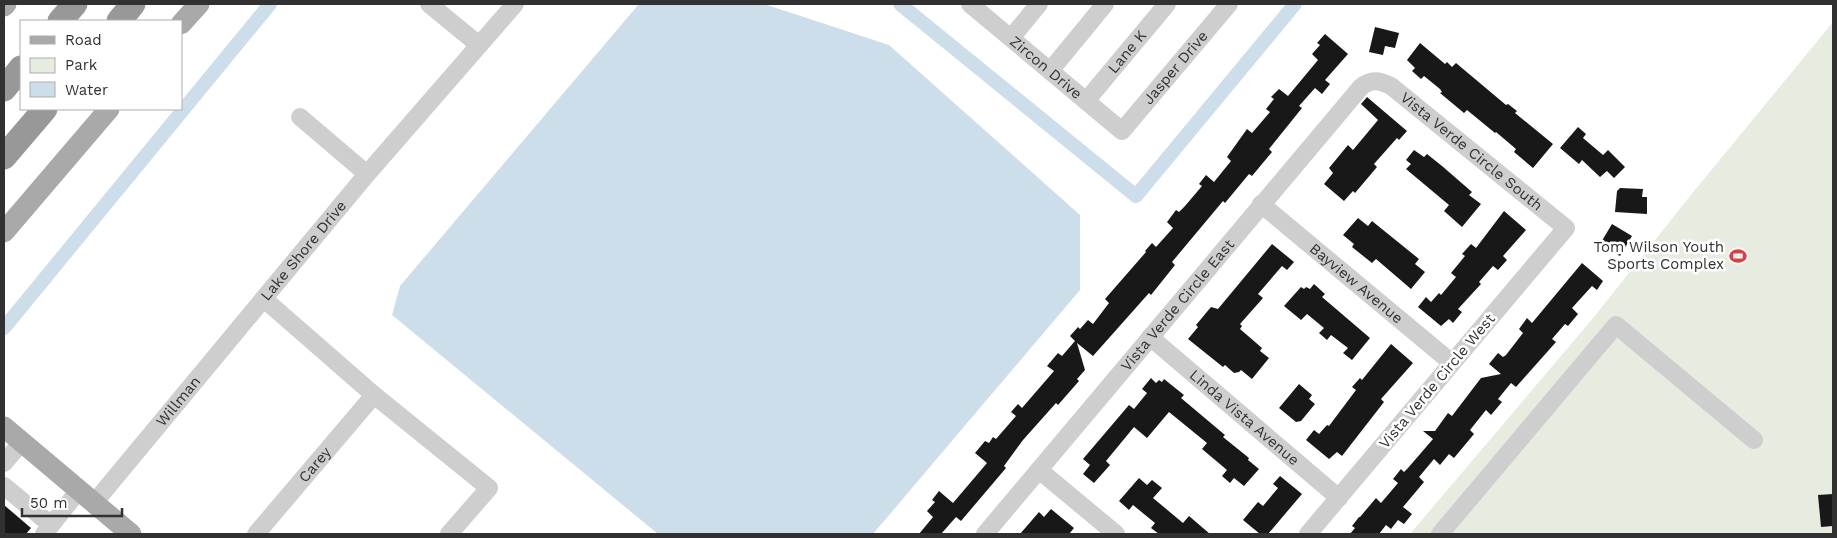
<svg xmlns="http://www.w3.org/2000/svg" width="1837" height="538" viewBox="0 0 1837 538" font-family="'Work Sans',sans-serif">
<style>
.green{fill:#e6ede0}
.water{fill:#cddeeb}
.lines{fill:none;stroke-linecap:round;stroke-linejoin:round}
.canal{stroke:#cddeeb;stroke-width:14}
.building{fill:#181818}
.minor{stroke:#cecece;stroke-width:18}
.major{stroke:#a9a9a9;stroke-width:21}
.highway{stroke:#989898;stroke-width:25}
.labels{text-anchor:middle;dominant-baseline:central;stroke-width:5;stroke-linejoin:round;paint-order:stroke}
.street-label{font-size:15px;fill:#313131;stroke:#fff}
.poi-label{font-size:15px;fill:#313131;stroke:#fff;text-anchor:end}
</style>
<rect width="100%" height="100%" fill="#fff"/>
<polygon class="green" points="1833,22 1833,534 1410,534 1594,317 1690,196"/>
<polygon class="water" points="639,4 764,4 889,45 1080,215 1080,290 873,534 658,534 392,315 400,286"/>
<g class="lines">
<g class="canal">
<polyline points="900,4 1136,196 1295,4"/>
<polyline points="4,328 270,4"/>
</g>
</g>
<g class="building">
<polygon points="1375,27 1399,33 1395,48 1385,46 1383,55 1369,52"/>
<polygon points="1325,34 1348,54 1325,80 1330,84 1322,94 1315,88 1299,106 1302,108 1269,149 1272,152 1252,176 1249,174 1225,203 1223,201 1172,262 1175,265 1151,295 1149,293 1093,356 1077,343 1085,370 1077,379 1079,381 1058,405 1056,403 1023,440 1004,466 1006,468 961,521 956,517 941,534 919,534 933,517 927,511 935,502 932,500 939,491 953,503 987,463 975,453 985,441 989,443 993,437 996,439 1016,416 1011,412 1018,404 1022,408 1054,371 1047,366 1058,353 1062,356 1075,341 1070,336 1078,327 1080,329 1088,320 1093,324 1109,303 1105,299 1146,252 1145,251 1152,243 1156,247 1173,228 1167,222 1176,210 1179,212 1185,206 1202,186 1199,184 1206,175 1214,182 1231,161 1227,157 1247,129 1252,133 1270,112 1266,109 1274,99 1271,97 1279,89 1288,96 1318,60 1312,54 1320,45 1317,43"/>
<polygon points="1420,43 1445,64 1447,62 1452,67 1456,63 1506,105 1508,104 1517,111 1515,113 1553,144 1533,168 1514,152 1516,149 1496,132 1495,133 1467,110 1464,113 1440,93 1442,92 1440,89 1424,76 1421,79 1412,71 1415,68 1407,60"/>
<polygon points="1367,97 1407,131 1399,140 1397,138 1374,164 1377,167 1355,193 1353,191 1344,201 1324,184 1333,173 1329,168 1348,145 1353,150 1378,120 1361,104"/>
<polygon points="1578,127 1586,134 1583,138 1603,155 1608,150 1625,167 1614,178 1607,171 1600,177 1582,160 1579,164 1560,148"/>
<polygon points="1414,150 1424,157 1427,154 1442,166 1472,192 1469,195 1481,204 1462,227 1444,211 1449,205 1406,169 1411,164 1406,160"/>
<polygon points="1620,188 1643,189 1642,197 1647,197 1647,214 1615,212 1617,191"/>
<polygon points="1504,211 1526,230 1503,256 1507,260 1498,270 1493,266 1479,282 1481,284 1458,309 1462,312 1453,323 1449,319 1441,326 1418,307 1426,297 1431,302 1439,293 1441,295 1456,277 1451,273 1465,256 1462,254 1471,244 1476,248"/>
<polygon points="1358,218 1368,226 1372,221 1419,259 1415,264 1425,272 1411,289 1376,259 1372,263 1352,247 1354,244 1343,235"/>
<polygon points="1612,224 1632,236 1620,256 1600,244"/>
<polygon points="1272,244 1294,262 1287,270 1282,266 1258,294 1263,298 1240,324 1242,326 1240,329 1262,348 1260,351 1269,358 1252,379 1241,370 1239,372 1234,373 1225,365 1223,367 1188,339 1198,327 1196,325 1211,307 1218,309"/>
<polygon points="1582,263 1603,281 1597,290 1592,286 1572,308 1578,314 1568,326 1565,324 1552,339 1556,342 1516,387 1511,383 1498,399 1502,402 1491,415 1486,410 1470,430 1474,434 1454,458 1449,454 1440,465 1434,459 1419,477 1424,482 1403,507 1412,514 1404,524 1398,520 1391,529 1386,525 1379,534 1350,534 1355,528 1352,526 1359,517 1360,517 1376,498 1381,503 1398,483 1393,479 1401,469 1404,472 1408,468 1433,439 1423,431 1435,431 1448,413 1452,416 1481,378 1501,374 1489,364 1498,353 1503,357 1506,355 1523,333 1519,329 1527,318 1532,323"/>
<polygon points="1314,284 1325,294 1322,297 1370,338 1352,360 1343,353 1348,348 1331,335 1327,340 1319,333 1324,328 1307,314 1301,320 1284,306 1301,287 1304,289 1306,287 1310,289"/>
<polygon points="1391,344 1413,363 1381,399 1384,402 1342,456 1337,452 1329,459 1306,440 1314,430 1319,434 1327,425 1329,426 1356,390 1352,387 1360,378 1362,380"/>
<polygon points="1151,378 1156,383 1159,380 1162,382 1164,379 1184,395 1181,398 1225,435 1223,437 1249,458 1248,460 1259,469 1244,486 1234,478 1230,483 1222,476 1227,470 1202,449 1207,443 1169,412 1147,438 1134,427 1106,461 1110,465 1094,483 1083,474 1090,465 1083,459 1129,405 1134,409 1147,393 1142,389"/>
<polygon points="1299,384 1312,395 1309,399 1315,404 1301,421 1296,422 1279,408"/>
<polygon points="1280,476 1302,494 1268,534 1260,534 1243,520 1258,502 1263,506 1278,488 1273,484"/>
<polygon points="1139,478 1147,485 1152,480 1162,488 1153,498 1183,523 1189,516 1210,534 1159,534 1151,528 1155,523 1133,505 1129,510 1119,501"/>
<polygon points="1833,494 1833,526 1821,527 1818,495"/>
<polygon points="4,505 31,528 26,534 4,534"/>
<polygon points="1051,509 1074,528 1069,534 1020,534 1039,512 1044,517"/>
</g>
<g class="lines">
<g class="minor">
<polyline points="429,4 479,45"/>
<path id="s1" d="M 970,4 L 1122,131 L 1229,4"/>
<polyline points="1011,38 1039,4"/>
<polyline points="1050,71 1105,4"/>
<path id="s2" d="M 1086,101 L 1167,4"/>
<polyline points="300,117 367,174"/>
<path id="s3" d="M 1261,204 L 1452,363"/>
<polyline points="264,299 374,395 489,488 449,534"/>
<path id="s4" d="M 1150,337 L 1339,498"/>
<polyline points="4,463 22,442"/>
<polyline points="1039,470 1116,534"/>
<polyline points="4,486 51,525"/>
<path id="s5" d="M 94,503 L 367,174 L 515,4"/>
<polyline points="44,534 79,490"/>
<path id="s6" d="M 256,534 L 374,395"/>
<path id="s7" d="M 985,534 L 1361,87 C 1371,79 1379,80 1391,86 L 1566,228 L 1308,534"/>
<polyline points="1440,534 1616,325 1754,440"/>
</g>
<g class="major">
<polyline points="4,6 6,4"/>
<polyline points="181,24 199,4"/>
<polyline points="4,232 109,109"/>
<polyline points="4,427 131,534"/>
</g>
<g class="highway">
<polyline points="60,21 75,4"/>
<polyline points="119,21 133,4"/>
<polyline points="4,89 21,68"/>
<polyline points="4,157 45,109"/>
</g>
</g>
<defs>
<g id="stadium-bare" transform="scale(1.35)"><path d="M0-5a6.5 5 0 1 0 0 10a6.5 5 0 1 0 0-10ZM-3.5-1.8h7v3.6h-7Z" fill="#dc3f42" stroke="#fff" stroke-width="2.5" paint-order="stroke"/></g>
</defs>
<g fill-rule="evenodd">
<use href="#stadium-bare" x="1738" y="256"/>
</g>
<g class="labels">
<g class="street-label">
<text stroke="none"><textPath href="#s2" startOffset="64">Lane K</textPath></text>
<text stroke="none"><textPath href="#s1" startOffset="99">Zircon Drive</textPath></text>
<text stroke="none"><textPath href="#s1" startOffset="281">Jasper Drive</textPath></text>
<text stroke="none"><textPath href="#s7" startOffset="720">Vista Verde Circle South</textPath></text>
<text stroke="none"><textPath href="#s5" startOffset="328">Lake Shore Drive</textPath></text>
<text stroke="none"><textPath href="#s3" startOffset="124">Bayview Avenue</textPath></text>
<text stroke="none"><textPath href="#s7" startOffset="299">Vista Verde Circle East</textPath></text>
<text transform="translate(1437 381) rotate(-50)">Vista Verde Circle West</text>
<text stroke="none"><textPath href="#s5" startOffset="132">Willman</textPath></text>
<text stroke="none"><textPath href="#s4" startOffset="124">Linda Vista Avenue</textPath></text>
<text stroke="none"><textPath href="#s6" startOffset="91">Carey</textPath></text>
</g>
<g class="poi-label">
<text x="1724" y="247">Tom Wilson Youth<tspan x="1724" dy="17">Sports Complex</tspan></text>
</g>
</g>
<rect width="1837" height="538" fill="none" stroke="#313131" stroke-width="10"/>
<rect x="20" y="20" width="162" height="90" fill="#ffffff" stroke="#adadad"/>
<rect x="30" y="36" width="25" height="8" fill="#a9a9a9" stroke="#adadad"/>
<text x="65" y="45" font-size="15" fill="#313131">Road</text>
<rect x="30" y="58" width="25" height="15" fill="#e6ede0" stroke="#adadad"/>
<text x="65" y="70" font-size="15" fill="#313131">Park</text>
<rect x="30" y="82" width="25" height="15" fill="#cddeeb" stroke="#adadad"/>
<text x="65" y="95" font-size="15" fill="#313131">Water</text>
<path d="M22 508v8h100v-8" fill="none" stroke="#313131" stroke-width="2.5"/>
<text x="30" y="508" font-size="15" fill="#313131" stroke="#ffffff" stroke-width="4" paint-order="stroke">50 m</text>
</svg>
